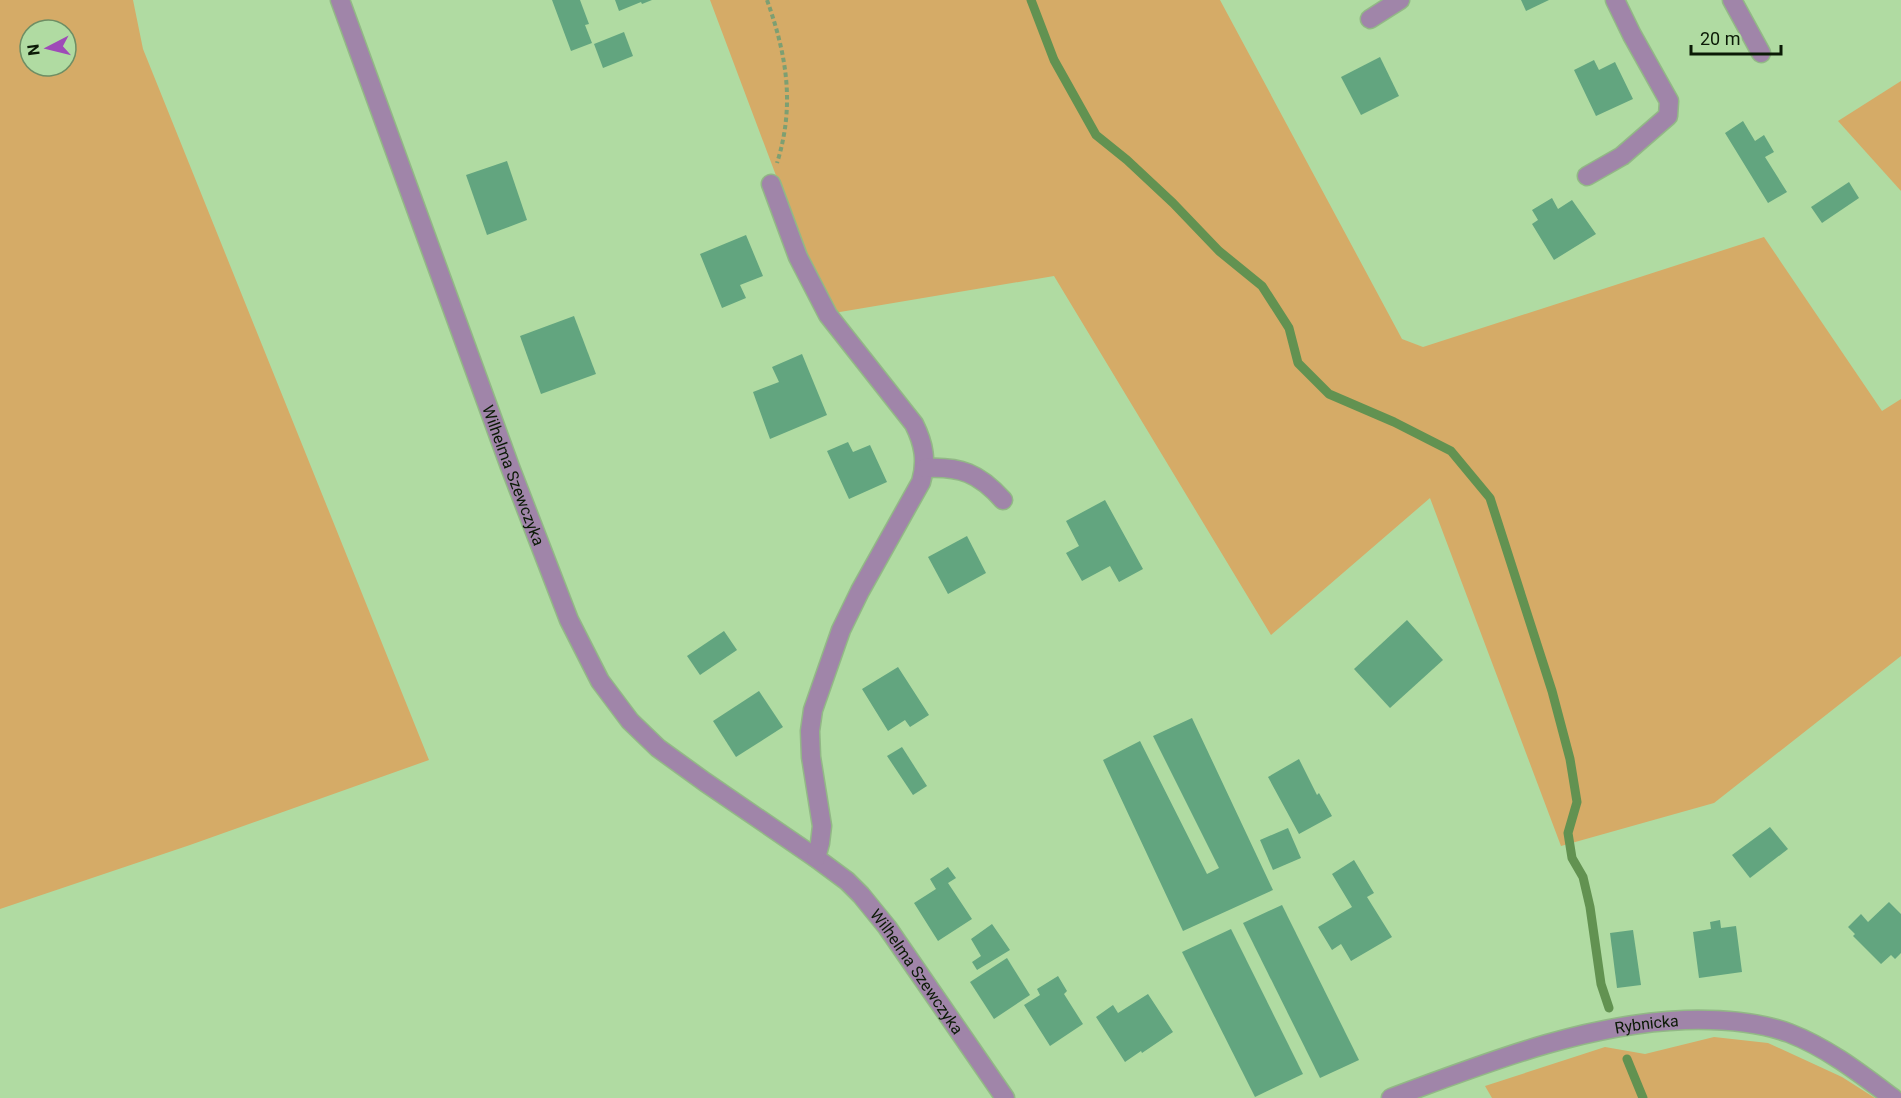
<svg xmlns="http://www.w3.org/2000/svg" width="1901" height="1098" viewBox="0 0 1901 1098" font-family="Roboto,sans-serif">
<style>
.green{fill:#d5ab67;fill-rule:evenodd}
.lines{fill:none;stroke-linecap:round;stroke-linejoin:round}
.stream{stroke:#629251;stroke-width:9}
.building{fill:#62a57f}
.minor-casing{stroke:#92b886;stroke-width:21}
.path{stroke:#7d9f72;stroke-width:4;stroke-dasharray:4.5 3;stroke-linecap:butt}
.minor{stroke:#a085a9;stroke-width:18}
.labels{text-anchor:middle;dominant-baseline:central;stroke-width:6;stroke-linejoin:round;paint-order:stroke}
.street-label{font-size:16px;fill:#0b1a06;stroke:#b0dba2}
</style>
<rect width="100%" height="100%" fill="#b0dba2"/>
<g class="green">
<path d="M 0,0 L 133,0 L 143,49 L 429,760 L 190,845 L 0,909 ZM 30,30 L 66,30 L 66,66 L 30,66 Z"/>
<polygon points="710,0 1220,0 1402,339 1423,347 1764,237 1882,411 1901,399 1901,656 1714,803 1561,846 1430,498 1271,635 1054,276 828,314"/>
<polygon points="1901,81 1901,191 1838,121"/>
<polygon points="1714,1037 1768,1043 1842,1077 1875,1098 1492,1098 1485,1086 1605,1047 1645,1054"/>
</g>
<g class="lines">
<g class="stream">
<polyline points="1031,0 1054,60 1096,135 1127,160 1173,203 1219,251 1262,286 1289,328 1298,363 1329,394 1394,422 1451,451 1490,498 1552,691 1570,759 1577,802 1568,833 1572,858 1583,877 1590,907 1601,984 1609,1008"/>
<polyline points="1627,1059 1643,1098"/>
</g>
</g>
<g class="building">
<polygon points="552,0 580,0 589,24 585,25 592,43 571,51"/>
<polygon points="615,0 652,0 642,4 641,2 619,11"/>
<polygon points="1521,0 1549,0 1526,11"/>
<polygon points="624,32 633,56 603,68 594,44"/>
<polygon points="1380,57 1399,96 1361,115 1341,77"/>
<polygon points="1594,60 1599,70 1615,62 1633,99 1596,116 1574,70"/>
<polygon points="1743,121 1755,141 1764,135 1774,152 1765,157 1787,192 1768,203 1725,133"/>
<polygon points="507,161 527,220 487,235 466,175"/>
<polygon points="1849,182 1859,198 1822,223 1811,207"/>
<polygon points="1552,198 1558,209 1572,200 1596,234 1554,260 1532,224 1538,220 1532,210"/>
<polygon points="746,235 763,276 740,285 746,298 722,308 700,254"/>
<polygon points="574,316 596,374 541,394 520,336"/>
<polygon points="802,354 827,415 770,439 753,392 779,382 772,367"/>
<polygon points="848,442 853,452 870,445 887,482 849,499 827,451"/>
<polygon points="1105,500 1143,569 1119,582 1110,566 1082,581 1066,553 1079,546 1066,521"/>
<polygon points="967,536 986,573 948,594 928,557"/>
<polygon points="1407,620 1443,660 1390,708 1354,669"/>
<polygon points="724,631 737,650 700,675 687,656"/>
<polygon points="898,667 929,715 910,727 905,720 888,731 862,689"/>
<polygon points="759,691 783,727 736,757 713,721"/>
<polygon points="1192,718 1273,890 1183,931 1103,760 1140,741 1207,874 1219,868 1153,736"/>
<polygon points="902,747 927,786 913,795 887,756"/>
<polygon points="1299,759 1317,795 1319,793 1332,816 1299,834 1268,777"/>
<polygon points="1770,827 1788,849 1750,878 1732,855"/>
<polygon points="1288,828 1301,858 1273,870 1260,840"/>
<polygon points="1354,860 1374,893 1367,897 1392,937 1351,961 1341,944 1332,950 1318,927 1352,907 1332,874"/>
<polygon points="948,867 956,878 948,883 972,919 938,941 914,903 936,889 930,879"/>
<polygon points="1889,902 1901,914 1901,953 1895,959 1891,955 1881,964 1853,936 1855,934 1848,927 1861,914 1868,922"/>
<polygon points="1282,905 1359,1060 1320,1078 1243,923"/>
<polygon points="1720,920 1721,928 1736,926 1742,972 1699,978 1693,932 1711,929 1710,922"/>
<polygon points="992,924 1010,950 977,970 972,962 981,956 971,939"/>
<polygon points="1231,929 1303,1074 1255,1097 1182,952"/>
<polygon points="1633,930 1641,985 1617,988 1610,933"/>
<polygon points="1007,958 1030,995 994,1019 970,982"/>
<polygon points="1058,976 1067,991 1064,994 1083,1024 1050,1046 1024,1005 1040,995 1037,989"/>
<polygon points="1148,994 1173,1032 1142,1053 1141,1051 1125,1062 1096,1017 1113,1005 1118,1013"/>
</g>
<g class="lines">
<g class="minor-casing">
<g id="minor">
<path id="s1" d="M 340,0 L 510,467 L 569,620 L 600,681 L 630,721 L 658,748 L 705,782 L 816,858 L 847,881 L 861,895 L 887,927 L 1005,1098"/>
<polyline points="1732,0 1761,53"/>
<polyline points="1370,19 1400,0"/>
<polyline points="1587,176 1622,156 1668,116 1669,101 1632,35 1615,0"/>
<path d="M 771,184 L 798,257 L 828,315 L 914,424 C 924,444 927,461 921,482 L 860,591 L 841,630 L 813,710 L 810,731 L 811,757 L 822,826 L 820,843 L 816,858"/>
<path d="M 925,468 C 960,466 979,473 1003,500"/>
<path id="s2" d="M 1391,1098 C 1486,1063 1583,1024 1685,1020 C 1720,1019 1756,1021 1789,1033 C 1828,1048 1861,1074 1893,1098"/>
</g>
</g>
<path class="path" d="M 767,0 C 787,56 795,106 777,163"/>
<use href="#minor" class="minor"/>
</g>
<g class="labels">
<g class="street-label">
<text stroke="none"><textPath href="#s1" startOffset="506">Wilhelma Szewczyka</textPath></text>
<text stroke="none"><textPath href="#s1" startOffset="1164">Wilhelma Szewczyka</textPath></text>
<text stroke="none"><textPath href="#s2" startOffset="267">Rybnicka</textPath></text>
</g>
</g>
<g transform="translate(48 48) rotate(263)"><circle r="28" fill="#b0dba2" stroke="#6e8e64" stroke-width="1.5"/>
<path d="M0-4.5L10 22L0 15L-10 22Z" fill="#9e4ab7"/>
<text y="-9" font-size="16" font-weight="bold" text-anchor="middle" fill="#0b1a06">N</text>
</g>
<path d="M1691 45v9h90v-9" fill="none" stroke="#0b1a06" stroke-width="3"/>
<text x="1700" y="45" font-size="18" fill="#0b1a06" stroke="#b0dba2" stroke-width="4.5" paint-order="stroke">20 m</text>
</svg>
